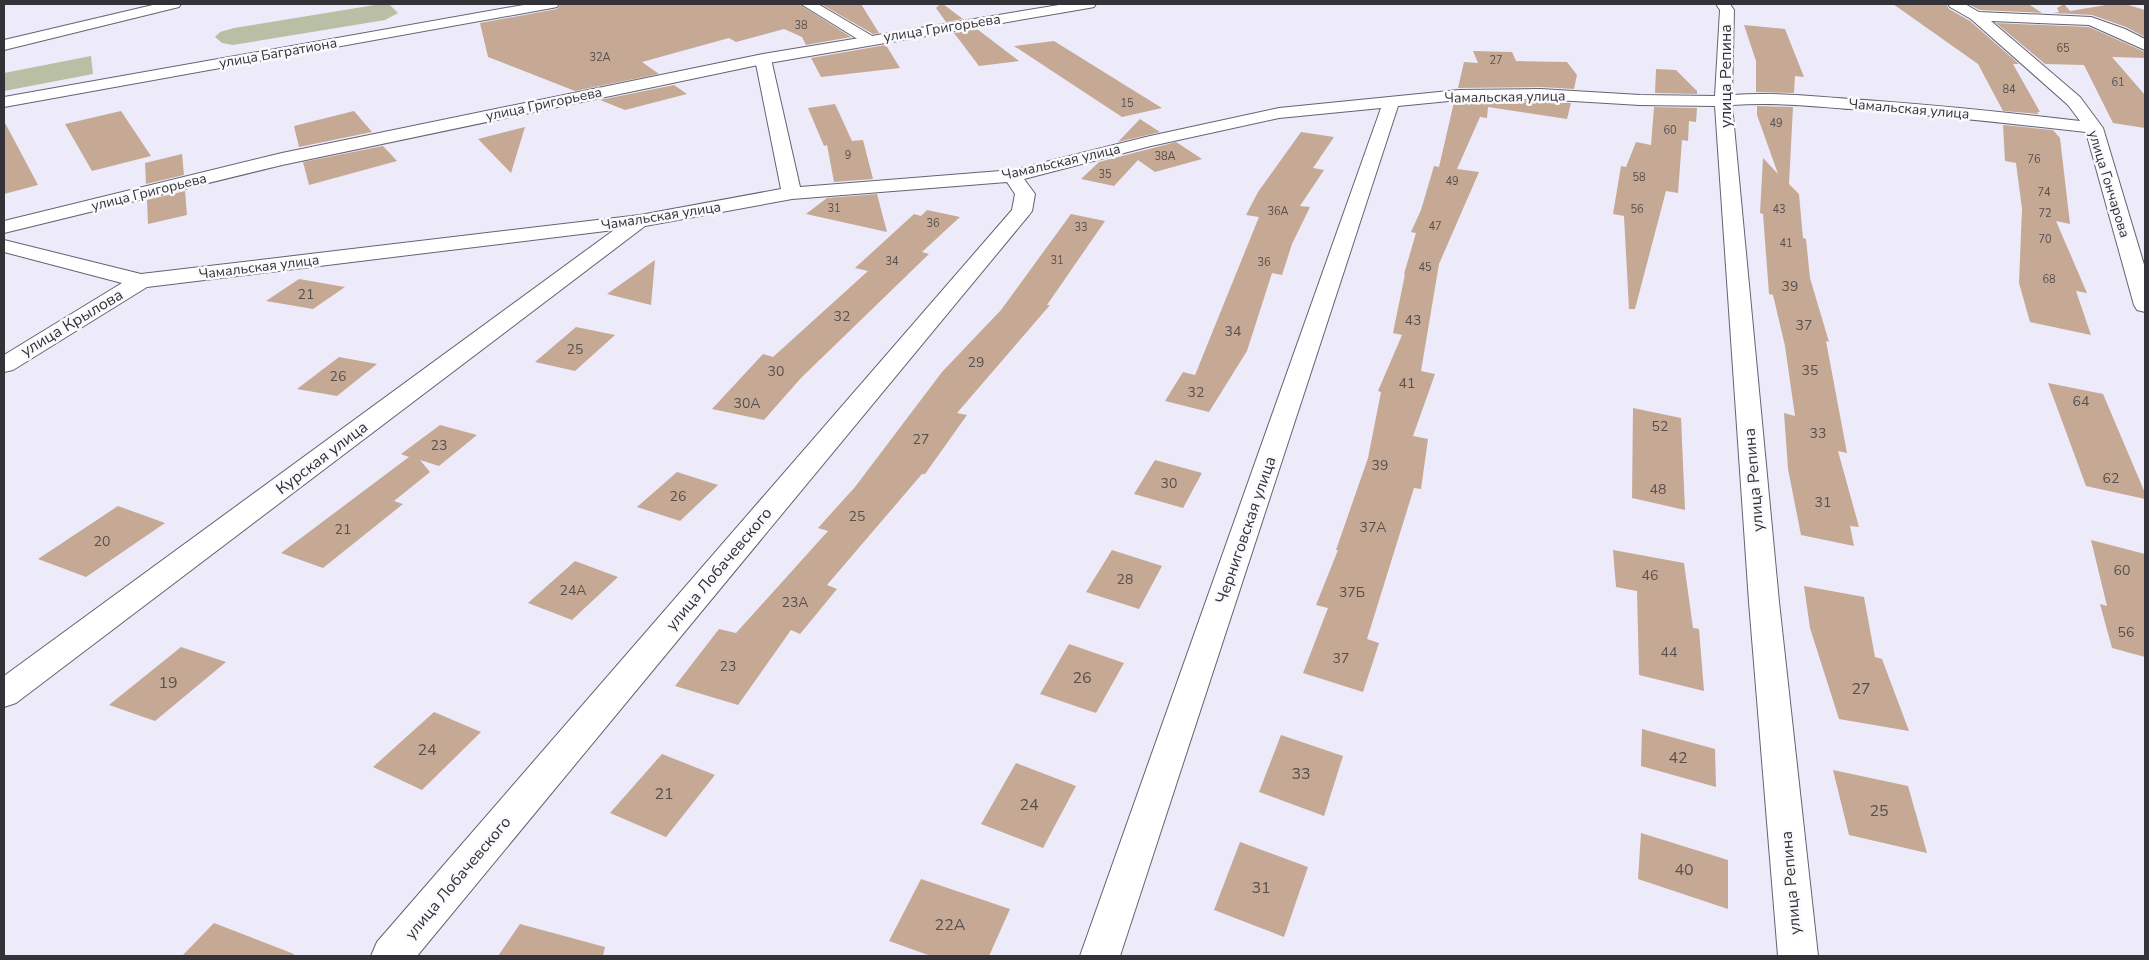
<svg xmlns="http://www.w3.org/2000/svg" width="2149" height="960" viewBox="0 0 2149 960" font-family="'Nunito Sans',sans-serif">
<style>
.green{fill:#b8bfa5}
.building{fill:#c5a995}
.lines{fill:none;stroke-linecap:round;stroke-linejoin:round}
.street-casing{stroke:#646370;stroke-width:2}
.secondary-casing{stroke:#646370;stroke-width:2}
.street{fill:#fff;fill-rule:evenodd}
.secondary{fill:#fff;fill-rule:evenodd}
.labels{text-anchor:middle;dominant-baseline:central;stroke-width:5;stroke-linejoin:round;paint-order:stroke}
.far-number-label{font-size:11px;fill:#58504f}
.far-street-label{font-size:14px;fill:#333238;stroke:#fafafd}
.number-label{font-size:14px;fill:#58504f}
.street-label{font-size:16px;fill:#333238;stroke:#fafafd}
.near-number-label{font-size:16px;fill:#58504f}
</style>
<rect width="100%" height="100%" fill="#edebfa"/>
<g class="green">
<polygon points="381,4 390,5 398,13 385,20 233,45 222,43 215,37 220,32 234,28"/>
<polygon points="91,56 93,74 4,91 4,73"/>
</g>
<g class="building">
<polygon points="561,4 799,4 851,37 806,45 802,37 784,29 736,42 729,38 642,62 659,74 575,91 488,57 480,23 557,9"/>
<polygon points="821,4 861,4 879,33 873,34"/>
<polygon points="940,4 943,4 963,19 946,22 936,8"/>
<polygon points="1893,4 1946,4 1949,9 1970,21 2019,64 2013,64 2040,112 2037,112 2039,114 2003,111 1978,64"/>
<polygon points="1968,4 2030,5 2042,13 1980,10"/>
<polygon points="2064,4 2070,11 2112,4 2125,4 2145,10 2145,37 2126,27 2092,15 2053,13 2059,12 2057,8"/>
<polygon points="1996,23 2089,27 2145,52 2145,58 2112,57 2145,95 2145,128 2113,123 2084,65 2045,64"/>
<polygon points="1744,25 1785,29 1804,77 1795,76 1794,93 1756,92 1756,61"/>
<polygon points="977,29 1019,61 979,66 954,33"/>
<polygon points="1054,41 1128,87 1162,108 1122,117 1014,46"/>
<polygon points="886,45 900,68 821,77 811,58"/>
<polygon points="1473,51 1512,52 1516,61 1567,62 1577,75 1574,89 1540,87 1458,88 1464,62 1478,63"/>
<polygon points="1656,69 1676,70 1697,91 1697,94 1655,93"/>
<polygon points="674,85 687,94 625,110 600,100"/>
<polygon points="1540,101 1571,103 1567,119 1488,107 1487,118 1480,117 1457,169 1479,172 1439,264 1421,371 1435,374 1413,436 1428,439 1421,489 1414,488 1367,639 1379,643 1363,692 1303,673 1328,608 1316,605 1338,550 1336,550 1368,458 1381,392 1378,391 1402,335 1393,333 1405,274 1404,274 1416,233 1411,232 1421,210 1434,166 1439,167 1454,102"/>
<polygon points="835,104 852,141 863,140 873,179 834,182 827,145 824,146 808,108"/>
<polygon points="1757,106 1793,107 1789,184 1799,194 1803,238 1806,239 1810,278 1829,342 1826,341 1847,453 1838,451 1859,527 1850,526 1854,546 1801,535 1788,469 1784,413 1795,416 1785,346 1773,295 1769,294 1763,214 1760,213 1763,158 1778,174 1757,115"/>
<polygon points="1654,107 1697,108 1696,122 1689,121 1688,141 1682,140 1678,193 1666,191 1635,309 1629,309 1624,216 1613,214 1621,166 1626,167 1636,142 1651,145"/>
<polygon points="121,111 151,156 92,171 65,124"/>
<polygon points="354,111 372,132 299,147 294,126"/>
<polygon points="1140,119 1160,132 1118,142"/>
<polygon points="4,121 38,185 4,194"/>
<polygon points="2003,125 2053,130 2060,138 2070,224 2056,221 2087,293 2076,291 2091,335 2030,322 2019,283 2022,209 2016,163 2005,161"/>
<polygon points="525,127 511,173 478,139"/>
<polygon points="1301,132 1334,137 1313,168 1324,170 1300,206 1310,207 1292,244 1282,275 1272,273 1247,351 1209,412 1165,401 1183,372 1195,375 1259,217 1246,215 1258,192"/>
<polygon points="1176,142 1202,159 1155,172 1138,160 1114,186 1081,179 1099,162"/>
<polygon points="383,146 397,161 309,185 303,162"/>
<polygon points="182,154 184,175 146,184 145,163"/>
<polygon points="185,191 187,215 148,224 147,200"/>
<polygon points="877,194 887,232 806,214 827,198"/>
<polygon points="927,210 960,217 922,252 929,254 801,378 764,420 712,409 763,354 773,357 868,271 855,268 914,214 921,216"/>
<polygon points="1071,214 1105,221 1047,305 1050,305 957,413 967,415 925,474 922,474 827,585 837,589 800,634 791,630 738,705 675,686 719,629 736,633 828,531 818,528 855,487 942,372 1001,310"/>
<polygon points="655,260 651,305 607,294"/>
<polygon points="299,279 345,287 313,309 266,301"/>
<polygon points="576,327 615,335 575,371 535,362"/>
<polygon points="339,357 377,364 337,396 297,389"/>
<polygon points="2048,383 2103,394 2145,493 2145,499 2086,486"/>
<polygon points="1633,408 1681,418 1685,510 1632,498"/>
<polygon points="440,425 477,435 439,466 420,460 430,472 394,501 403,504 323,568 281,553 409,457 401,454"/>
<polygon points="1155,460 1202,473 1183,508 1134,494"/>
<polygon points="677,472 718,485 680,521 637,507"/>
<polygon points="118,506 165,523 86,577 38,559"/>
<polygon points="2091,540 2145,554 2145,657 2112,648 2100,604 2107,606"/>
<polygon points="1112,550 1162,566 1139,609 1086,592"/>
<polygon points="1613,550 1684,563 1693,628 1699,629 1704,691 1639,675 1637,591 1616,587"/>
<polygon points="575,561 618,577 572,620 528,603"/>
<polygon points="1804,586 1864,597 1875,657 1882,659 1909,731 1839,719 1810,628"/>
<polygon points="1069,644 1124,663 1096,713 1040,694"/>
<polygon points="181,647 226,662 155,721 109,705"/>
<polygon points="434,712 481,732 422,790 373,767"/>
<polygon points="1642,729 1715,749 1716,787 1641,766"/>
<polygon points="1281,735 1343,756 1324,816 1259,792"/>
<polygon points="662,754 715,775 666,837 610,813"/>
<polygon points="1016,763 1076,786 1043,848 981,824"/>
<polygon points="1833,770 1908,786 1927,853 1849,835"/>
<polygon points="1641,833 1728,860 1728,909 1638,879"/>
<polygon points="1240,842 1308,867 1284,937 1214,910"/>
<polygon points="921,879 1010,909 989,956 931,956 889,941"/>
<polygon points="214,923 294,954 293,956 182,956"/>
<polygon points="520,924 605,947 603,956 498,956"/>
</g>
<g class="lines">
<g class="street-casing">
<g id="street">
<polygon points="157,4 181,4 179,7 4,50 4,40"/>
<polygon points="529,4 559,4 557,7 552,8 4,107 4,97"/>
<polygon points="801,4 818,4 874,37 877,40 874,43 864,43"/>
<path d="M 1716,4 L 1730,4 L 1734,10 L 1732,95 C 1770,92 1811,96 1849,99 C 1927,104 2003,112 2080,121 L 2068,105 L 1971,19 L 1950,7 L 1948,4 L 1965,4 L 1979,12 L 2091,17 L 2125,29 L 2145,39 L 2145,50 L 2089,25 L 1991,21 L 2080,97 L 2103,128 L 2145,268 L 2145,312 L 2137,310 L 2134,305 L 2086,132 C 2008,123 1929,115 1850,109 C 1811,106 1771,102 1732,105 L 1779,602 L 1818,956 L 1778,956 L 1749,602 L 1715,106 L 1640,105 L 1540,99 L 1459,100 L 1398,106 L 1120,956 L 1080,956 L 1381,108 L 1279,118 L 1151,146 L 1024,179 L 1035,194 L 1032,211 L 1029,215 L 417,956 L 371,956 L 377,942 L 1012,210 L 1015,194 L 1007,182 L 792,199 L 645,226 L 16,703 L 4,707 L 4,676 L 614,230 L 147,287 L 13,370 L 4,372 L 4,355 L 122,283 L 4,252 L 4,240 L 141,274 L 640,215 L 781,189 L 755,59 L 757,56 L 769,56 L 771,59 L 800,187 L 1013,170 L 1150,136 L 1279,108 L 1459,90 L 1540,89 L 1640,95 L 1715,96 L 1720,10 Z"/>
</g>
</g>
<g class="secondary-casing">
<polygon id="secondary" points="1065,4 1096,4 1094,7 1089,8 763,64 282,165 4,233 4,221 282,153 763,54"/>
</g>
<use href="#street" class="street"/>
<use href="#secondary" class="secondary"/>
</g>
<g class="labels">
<g class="far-number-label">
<text x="801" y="25">38</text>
<text x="2063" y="48">65</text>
<text x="600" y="57">32А</text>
<text x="1496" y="60">27</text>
<text x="2118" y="82">61</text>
<text x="2009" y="89">84</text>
<text x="1127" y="103">15</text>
<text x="1776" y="123">49</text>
<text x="1670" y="130">60</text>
<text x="848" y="155">9</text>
<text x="1165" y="156">38А</text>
<text x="2034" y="159">76</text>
<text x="1105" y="174">35</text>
<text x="1639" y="177">58</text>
<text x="1452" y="181">49</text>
<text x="2044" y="192">74</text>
<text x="834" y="208">31</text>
<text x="1637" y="209">56</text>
<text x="1779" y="209">43</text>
<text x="1278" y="211">36А</text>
<text x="2045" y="213">72</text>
<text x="933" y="223">36</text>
<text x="1435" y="226">47</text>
<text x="1081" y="227">33</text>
<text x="2045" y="239">70</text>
<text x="1786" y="243">41</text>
<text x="1057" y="260">31</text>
<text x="892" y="261">34</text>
<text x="1264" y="262">36</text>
<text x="1425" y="267">45</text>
<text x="2049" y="279">68</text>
</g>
<g class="far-street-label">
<text transform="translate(942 28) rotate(-9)">улица Григорьева</text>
<text transform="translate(278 53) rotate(-10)">улица Багратиона</text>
<text transform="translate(1505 97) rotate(-1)">Чамальская улица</text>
<text transform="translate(544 104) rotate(-12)">улица Григорьева</text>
<text transform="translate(1909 109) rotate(5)">Чамальская улица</text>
<text transform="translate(1061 162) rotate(-13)">Чамальская улица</text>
<text transform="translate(2109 184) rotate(73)">улица Гончарова</text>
<text transform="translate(149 192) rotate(-14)">улица Григорьева</text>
<text transform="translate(661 216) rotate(-9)">Чамальская улица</text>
<text transform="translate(259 267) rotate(-7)">Чамальская улица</text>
</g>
<g class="number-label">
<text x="1790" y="286">39</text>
<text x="306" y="294">21</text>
<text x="842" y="316">32</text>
<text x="1413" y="320">43</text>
<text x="1804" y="325">37</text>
<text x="1233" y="331">34</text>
<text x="575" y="349">25</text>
<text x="976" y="362">29</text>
<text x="1810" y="370">35</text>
<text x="776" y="371">30</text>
<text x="338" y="376">26</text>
<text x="1407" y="383">41</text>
<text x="1196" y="392">32</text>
<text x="2081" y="401">64</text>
<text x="747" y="403">30А</text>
<text x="1660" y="426">52</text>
<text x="1818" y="433">33</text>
<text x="921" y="439">27</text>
<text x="439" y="445">23</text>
<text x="1380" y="465">39</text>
<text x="2111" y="478">62</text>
<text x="1169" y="483">30</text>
<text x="1658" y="489">48</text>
<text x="678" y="496">26</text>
<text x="1823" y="502">31</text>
<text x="857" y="516">25</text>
<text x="1373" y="527">37А</text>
<text x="343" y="529">21</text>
<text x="102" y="541">20</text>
<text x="2122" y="570">60</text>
<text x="1650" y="575">46</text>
<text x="1125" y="579">28</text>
<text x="573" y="590">24А</text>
<text x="1352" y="592">37Б</text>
<text x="795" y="602">23А</text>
<text x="2126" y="632">56</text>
<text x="1669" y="652">44</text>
<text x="1341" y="658">37</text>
<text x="728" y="666">23</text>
</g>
<g class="street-label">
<text transform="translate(1726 76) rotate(-90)">улица Репина</text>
<text transform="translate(72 323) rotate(-31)">улица Крылова</text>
<text transform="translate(322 458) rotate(-37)">Курская улица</text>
<text transform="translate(1754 480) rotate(-95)">улица Репина</text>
<text transform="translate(1246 530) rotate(-71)">Черниговская улица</text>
<text transform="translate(719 569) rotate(-50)">улица Лобачевского</text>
<text transform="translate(458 878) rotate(-50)">улица Лобачевского</text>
<text transform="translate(1791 883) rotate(-95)">улица Репина</text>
</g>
<g class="near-number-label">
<text x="1082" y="678">26</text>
<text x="168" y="683">19</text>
<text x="1861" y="689">27</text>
<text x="427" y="750">24</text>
<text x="1678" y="758">42</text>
<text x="1301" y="774">33</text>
<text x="664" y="794">21</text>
<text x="1029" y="805">24</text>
<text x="1879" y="811">25</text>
<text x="1684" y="870">40</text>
<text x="1261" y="888">31</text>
<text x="950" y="925">22А</text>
</g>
</g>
<rect width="2149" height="960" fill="none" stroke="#333238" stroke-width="10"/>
</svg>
